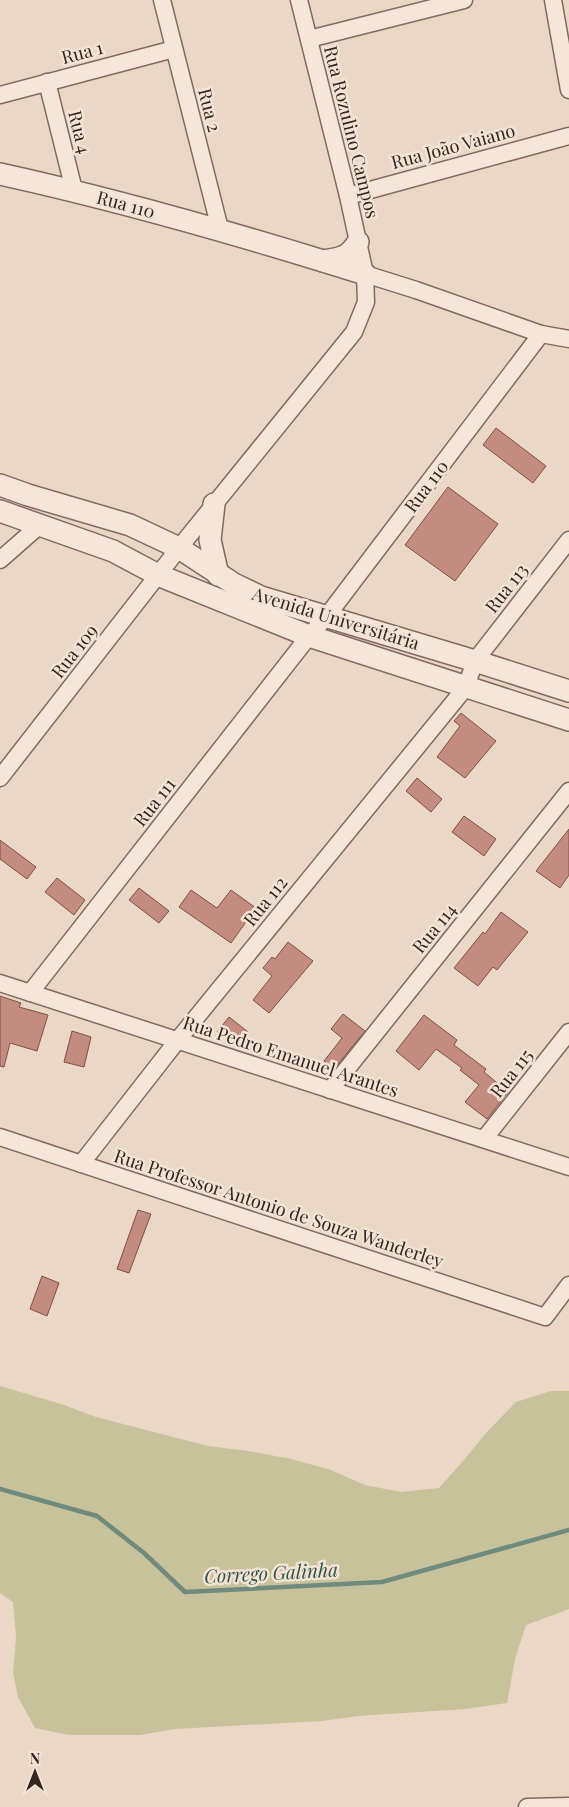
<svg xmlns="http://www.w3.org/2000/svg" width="569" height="1807" viewBox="0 0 569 1807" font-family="'Playfair Display',serif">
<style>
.green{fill:#c7c29b}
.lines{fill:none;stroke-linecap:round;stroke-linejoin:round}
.stream{stroke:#6f8b7d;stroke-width:4.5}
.building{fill:#c48c80;stroke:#804f46}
.minor-casing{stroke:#83695e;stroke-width:19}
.tertiary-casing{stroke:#83695e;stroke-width:24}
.minor{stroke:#f5e6d9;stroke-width:16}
.tertiary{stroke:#f5e6d9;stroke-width:21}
.labels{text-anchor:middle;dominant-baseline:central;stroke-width:5;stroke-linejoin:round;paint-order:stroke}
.street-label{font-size:18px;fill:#352520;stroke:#f2e3d5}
.water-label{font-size:19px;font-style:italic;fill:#315349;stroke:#f2e3d5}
</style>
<rect width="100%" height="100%" fill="#ead7c6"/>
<polygon class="green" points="0,1386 61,1404 96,1417 208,1446 248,1451 291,1459 328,1469 365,1485 401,1492 439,1488 463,1461 486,1433 516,1402 551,1391 569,1391 569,1609 526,1625 515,1659 507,1703 465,1709 358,1716 322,1721 175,1729 140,1735 69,1735 35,1728 18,1697 13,1673 16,1637 13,1602 0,1593"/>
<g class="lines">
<polyline class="stream" points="0,1489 97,1516 144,1553 185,1592 382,1582 569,1530"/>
</g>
<g class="building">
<polygon points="496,428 546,466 533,483 483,445"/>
<polygon points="448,487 498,524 455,581 405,545"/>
<polygon points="461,713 496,741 465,778 437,757 460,726 454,721"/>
<polygon points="417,778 442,799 431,812 406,791"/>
<polygon points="464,816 496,839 484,856 452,832"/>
<polygon points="569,829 569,875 560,888 536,871"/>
<polygon points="0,840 36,867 27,879 0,859"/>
<polygon points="57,878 85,900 74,915 45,892"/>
<polygon points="139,888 169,911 159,923 129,900"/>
<polygon points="191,890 217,908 231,890 256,908 231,943 179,907"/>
<polygon points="501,912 528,932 497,970 493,967 478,986 454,968 483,932 485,934"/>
<polygon points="288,942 313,961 269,1013 253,1000 272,976 263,968 272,957 275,959"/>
<polygon points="0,996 21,1003 19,1007 48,1015 37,1051 10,1043 4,1067 0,1066"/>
<polygon points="343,1014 365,1031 334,1069 324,1061 342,1038 331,1029"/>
<polygon points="424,1015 457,1040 454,1045 486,1069 484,1072 508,1092 487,1119 465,1102 479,1085 460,1070 462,1068 436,1049 419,1070 396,1051"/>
<polygon points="229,1017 248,1032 237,1046 217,1032"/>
<polygon points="72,1031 91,1037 84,1067 64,1062"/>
<polygon points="138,1210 151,1214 129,1273 117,1269"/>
<polygon points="42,1276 59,1283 47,1316 30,1309"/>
</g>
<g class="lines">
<g class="minor-casing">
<g id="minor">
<polyline points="162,0 220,229"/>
<polyline points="553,0 569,90"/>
<polyline points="309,39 464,0"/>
<polyline points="47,82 74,190"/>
<polyline points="0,95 174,49"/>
<polyline points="348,196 569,136"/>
<polyline points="365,274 416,290 541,334 569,339"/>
<polyline points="0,560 41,524"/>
<polyline points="0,778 179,548 354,332 366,302 365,274 348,196 299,0"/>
<polyline points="0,983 569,1167"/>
<polyline points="30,993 309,636 327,616 541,334"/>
<polyline points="330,1090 569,791"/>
<polyline points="0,1137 545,1317 569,1285"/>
<polyline points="484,1139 569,1032"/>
<polyline points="81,1164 177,1041 466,687 475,661 569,540"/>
<polyline points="527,1807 569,1806"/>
</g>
</g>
<g class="tertiary-casing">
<g id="tertiary">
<path d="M 0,174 C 123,201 244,236 365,274"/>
<path d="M 323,261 C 341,258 348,258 358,242"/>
<polyline points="0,485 28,495 130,525 179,548 234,584 261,597 475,661 569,691"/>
<polyline points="214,504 210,540 218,575"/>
<polyline points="0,511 113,551 158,575 309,636 569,720"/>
</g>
</g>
<use href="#minor" class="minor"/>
<use href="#tertiary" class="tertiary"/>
</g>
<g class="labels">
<g class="street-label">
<text transform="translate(82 52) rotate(-15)">Rua 1</text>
<text transform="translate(210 110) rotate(76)">Rua 2</text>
<text transform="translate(80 132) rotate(76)">Rua 4</text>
<text transform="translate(352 132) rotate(76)">Rua Rozulino Campos</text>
<text transform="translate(453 146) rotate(-15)">Rua João Vaiano</text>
<text transform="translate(126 204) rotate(15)">Rua 110</text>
<text transform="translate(426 486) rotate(-53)">Rua 110</text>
<text transform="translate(506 588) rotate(-52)">Rua 113</text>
<text transform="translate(336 618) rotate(17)">Avenida Universitária</text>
<text transform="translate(74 651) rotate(-52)">Rua 109</text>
<text transform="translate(154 802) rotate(-52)">Rua 111</text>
<text transform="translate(265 901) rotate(-51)">Rua 112</text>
<text transform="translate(434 928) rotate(-51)">Rua 114</text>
<text transform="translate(291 1056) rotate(18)">Rua Pedro Emanuel Arantes</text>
<text transform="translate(511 1073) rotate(-52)">Rua 115</text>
<text transform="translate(279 1208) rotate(18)">Rua Professor Antonio de Souza Wanderley</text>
</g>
<g class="water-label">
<text transform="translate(271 1572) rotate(-3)">Corrego Galinha</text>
</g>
</g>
<g transform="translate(35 1772)" stroke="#f2e3d5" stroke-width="4" paint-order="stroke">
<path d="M0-4L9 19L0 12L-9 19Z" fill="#352520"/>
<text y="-8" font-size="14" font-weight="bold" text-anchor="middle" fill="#352520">N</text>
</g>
</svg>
